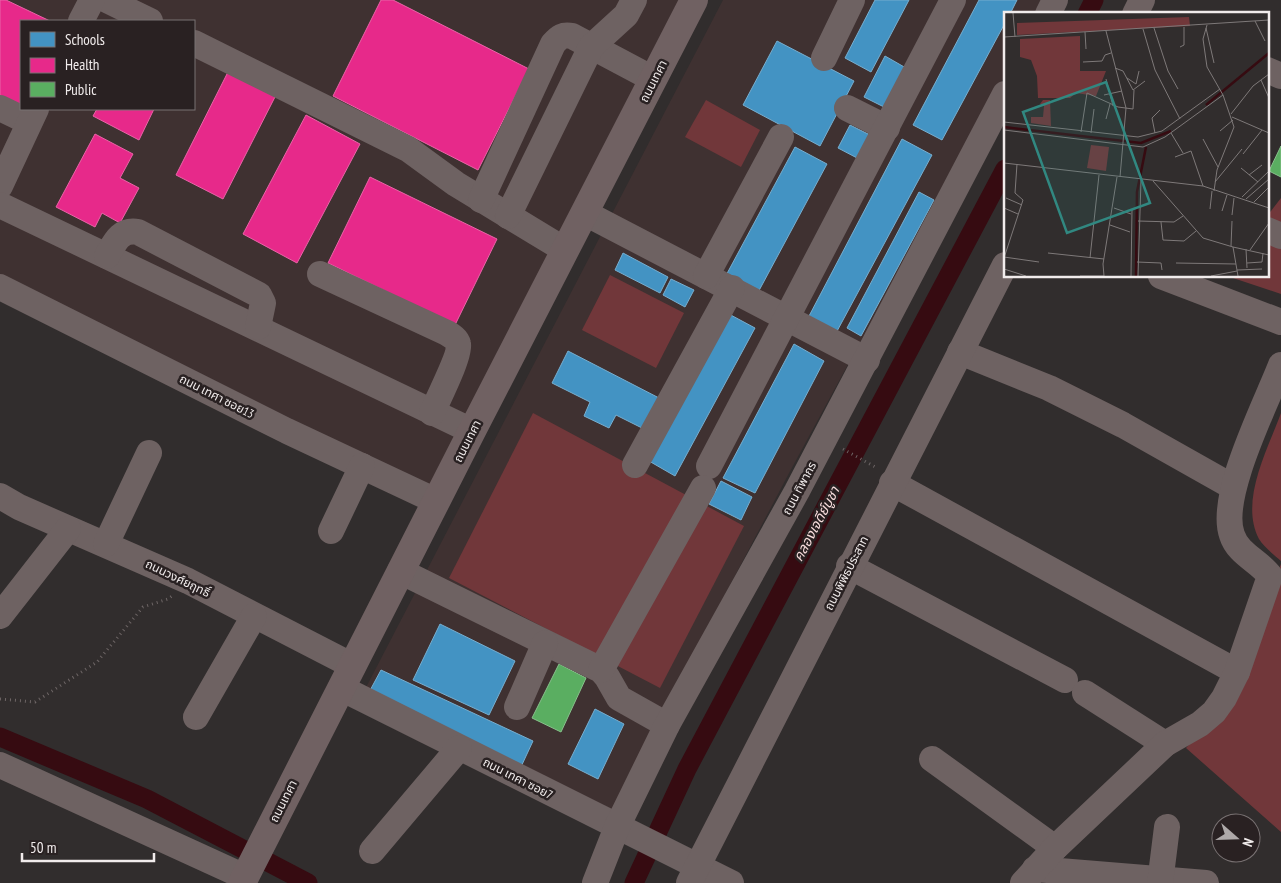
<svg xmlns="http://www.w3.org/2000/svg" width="1281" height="883" viewBox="0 0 1281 883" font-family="'PT Sans Narrow','Noto Sans Thai',sans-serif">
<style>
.built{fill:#3f3131;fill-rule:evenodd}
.green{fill:#71373a}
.schools{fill:#4393c3;stroke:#77aecf}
.health{fill:#e7298a;stroke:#ea64a7}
.public{fill:#5aae61;stroke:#87c18b}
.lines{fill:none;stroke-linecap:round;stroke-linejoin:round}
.canal{stroke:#360b11;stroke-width:19}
.path{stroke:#6e6666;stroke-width:3;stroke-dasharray:1 4;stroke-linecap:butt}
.minor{stroke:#6e6262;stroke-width:26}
.major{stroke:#706162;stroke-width:28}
.labels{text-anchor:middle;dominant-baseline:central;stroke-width:5;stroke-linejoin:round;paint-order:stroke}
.street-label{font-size:12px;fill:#f1ecec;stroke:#292122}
.water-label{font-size:14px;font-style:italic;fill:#f8dddd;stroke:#292122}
.inset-river{fill:none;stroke:#360b11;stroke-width:2.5}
.inset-road{fill:none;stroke:#7e7979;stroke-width:1}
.view{fill:#318881;fill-opacity:0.15;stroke:#318881;stroke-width:2.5}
.inset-edge{fill:none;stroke:#f1ecec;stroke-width:2.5}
</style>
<rect width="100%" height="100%" fill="#312d2d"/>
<g class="built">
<path d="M 0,0 L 683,0 L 428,490 L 0,275 ZM 21,21 L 194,21 L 194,109 L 21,109 Z"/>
<polygon points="723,0 1044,0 1037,14 1005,14 1005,75 788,475 607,819 360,699"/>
</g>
<g class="green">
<polygon points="706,100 760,130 741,167 685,137"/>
<polygon points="1281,198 1281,294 1227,276 1267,276 1267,216"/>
<polygon points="610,275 684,313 656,368 582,330"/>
<polygon points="533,413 744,526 660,688 449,578"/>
<path d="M 1281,413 L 1281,561 C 1274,555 1264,547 1259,539 C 1239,501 1268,449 1281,413 Z"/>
<polygon points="1281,564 1281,832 1186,748 1212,719 1232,686"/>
</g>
<g class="schools">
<polygon points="875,0 909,0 871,72 845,58"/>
<polygon points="979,0 1017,0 1010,14 1005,14 1005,23 942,140 913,125"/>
<polygon points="777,41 854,81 820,146 743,105"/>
<polygon points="885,56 906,68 886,108 864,97"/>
<polygon points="850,125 872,136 859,159 838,148"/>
<polygon points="902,139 932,155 836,333 808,318"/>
<polygon points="795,147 827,164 755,298 723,281"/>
<polygon points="919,192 934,200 861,336 847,328"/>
<polygon points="623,253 668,277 660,293 615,270"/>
<polygon points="671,279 694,290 685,307 663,295"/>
<polygon points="727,313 755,328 675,476 649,461"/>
<polygon points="794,344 824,361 755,493 723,478"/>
<polygon points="568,351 661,399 646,430 616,415 609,428 584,416 590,402 552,383"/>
<polygon points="721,481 752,497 741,520 709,504"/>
<polygon points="440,624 515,661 489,715 413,680"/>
<polygon points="381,670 533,741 520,769 367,696"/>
<polygon points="595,709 624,724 598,779 568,764"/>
</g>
<g class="health">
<polygon points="0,0 6,0 50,21 21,21 21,102 17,109 0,101"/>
<polygon points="381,0 393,0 529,69 478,170 333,96"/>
<polygon points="230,68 277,93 223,199 176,175"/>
<polygon points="97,109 154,109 139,140 93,116"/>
<polygon points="306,115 360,144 297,263 243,234"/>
<polygon points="95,134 133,154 120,178 139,188 120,223 102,213 95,227 56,207"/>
<polygon points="370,177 497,239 455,325 328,263"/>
</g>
<g class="public">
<polygon points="1281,146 1281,177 1269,171"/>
<polygon points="559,664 586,678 561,732 532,718"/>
</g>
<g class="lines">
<g class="canal">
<polyline points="1087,14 1094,0"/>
<polyline points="0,737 147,799 308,883"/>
<polyline points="634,883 687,769 1005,169"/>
</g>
<g class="path">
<polyline points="843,449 877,468"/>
<polyline points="0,699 35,702 97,662 143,607 168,599 172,596"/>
</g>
<g class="minor">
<polyline points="107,0 150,21"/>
<polyline points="1048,14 1055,0"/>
<polyline points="1135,14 1142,0"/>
<polyline points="81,21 92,0"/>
<polyline points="194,43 408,149 456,184 565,250"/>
<polyline points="824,58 852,0"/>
<polyline points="1267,70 1281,76"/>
<polyline points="0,108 29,122"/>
<polyline points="847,108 887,128"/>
<polyline points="0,186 36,109"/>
<path d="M 481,200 L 553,44 C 559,37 563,34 572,36 L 653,79"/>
<polyline points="0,205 472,431"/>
<polyline points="585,213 867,360"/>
<polyline points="508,216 591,47 626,15 634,0"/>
<polyline points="1267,230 1281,236"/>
<path d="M 107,256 C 115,242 120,229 138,232 L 259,295 L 263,303 L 258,327"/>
<path d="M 320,274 L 447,333 C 452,336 457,339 458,344 C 461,354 437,401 432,413"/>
<polyline points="706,276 781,137"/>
<polyline points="1161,276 1281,322"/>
<polyline points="0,287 287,431 436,501"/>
<polyline points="960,352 1049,388 1123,425 1233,487"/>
<polyline points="635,465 732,288"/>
<polyline points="709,466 953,0"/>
<polyline points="892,483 1237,672"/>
<polyline points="0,496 19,507 188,581 353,666"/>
<polyline points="331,531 362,466"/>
<polyline points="106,544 149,453"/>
<polyline points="849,566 1065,680"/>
<polyline points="400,571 601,670 607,677 619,698 667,725"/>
<polyline points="0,616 68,529"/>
<polyline points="601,670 703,488"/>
<polyline points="341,688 731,883"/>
<polyline points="1085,693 1165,744"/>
<polyline points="517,707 545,643"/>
<polyline points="196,717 254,616"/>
<polyline points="932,759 1055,848"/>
<polyline points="0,765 245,877"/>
<polyline points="372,851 459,748"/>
<polyline points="1035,869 1206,883"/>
<polyline points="595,883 617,827 667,725 797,491 1005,94"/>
<polyline points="689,883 1005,265"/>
<path d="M 1023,883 L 1055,848 L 1165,744 L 1200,724 L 1214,712 L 1224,698 L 1237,672 L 1270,576 C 1259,561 1238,554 1232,535 C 1218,497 1266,404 1281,365"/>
<polyline points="1160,883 1167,827"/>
</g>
<polyline class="major" points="242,883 472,431 694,0"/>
</g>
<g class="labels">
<g class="street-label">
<text transform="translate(653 81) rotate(-63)">ถนนเทศา</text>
<text transform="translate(217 396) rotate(27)">ถนน เทศา ซอย13</text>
<text transform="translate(467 441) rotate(-63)">ถนนเทศา</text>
<text transform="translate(799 488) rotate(-62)">ถนน ทิพากร</text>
<text transform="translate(846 573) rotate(-63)">ถนนพิพิธประสาท</text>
<text transform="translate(178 578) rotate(26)">ถนนวงศ์ยฤทธิ์</text>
<text transform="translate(518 778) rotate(27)">ถนน เทศา ซอย7</text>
<text transform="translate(283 801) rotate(-63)">ถนนเทศา</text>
</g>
<g class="water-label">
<text transform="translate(816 524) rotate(-62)">คลองเจดีย์บูชา</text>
</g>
</g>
<g transform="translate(1004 12)">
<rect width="265" height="265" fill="#312d2d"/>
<path d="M 185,5 L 186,14 L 13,23 L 13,11 ZM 76,24 L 76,59 L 102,59 L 92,84 L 72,81 L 66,86 L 34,86 L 33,64 L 27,48 L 16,45 L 16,27 ZM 39,88 L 46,88 L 47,114 L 27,111 L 27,105 L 39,105 L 40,94 L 36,92 ZM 87,133 L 105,135 L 102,159 L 83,156 Z" fill="#71373a"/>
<path class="inset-river" d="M 202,93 L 265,41M 0,115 L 137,131 L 167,119M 132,264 L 133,180 L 142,135"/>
<path class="inset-road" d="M 9,1 L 11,25M 251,9 L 261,29M 203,13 L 199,27 L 203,55 L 219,83 L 230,115 L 213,158 L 210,179M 150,16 L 164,59 L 174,77M 202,16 L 210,51M 139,17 L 151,58 L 176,107M 102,19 L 122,96 L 116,165M 81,20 L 82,37M 0,25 L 265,8M 176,35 L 180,33 L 180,15M 79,50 L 98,49 L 101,43 L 107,41M 111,56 L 119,59 L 129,78 L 141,69M 123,66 L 132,72 L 135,59M 102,67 L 109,94M 257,68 L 265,86M 100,83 L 118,79M 227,102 L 249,74 L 265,62M 228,105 L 265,121M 102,107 L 106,92M 0,110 L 134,125 L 158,119 L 216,77M 0,118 L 139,135 L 161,125 L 219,83M 216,119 L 229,108M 77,120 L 83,81 L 114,95 L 129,97 L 130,78M 87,121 L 90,97M 151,121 L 148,106 L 156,98M 167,121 L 179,141M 199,127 L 214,155M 239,142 L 258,118M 171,145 L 187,139 L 199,174M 0,151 L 199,174 L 265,196M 237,156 L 254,170M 245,163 L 258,153M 149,169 L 199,226 L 229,235 L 234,264M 211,170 L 238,137M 238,185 L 265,159M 2,186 L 18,193M 242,187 L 265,167M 250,190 L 265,175M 0,196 L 14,202M 110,196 L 127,202M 206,197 L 208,179M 218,199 L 223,183M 228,203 L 230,186M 134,209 L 170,210 L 179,204M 157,210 L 159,228 L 180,229 L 192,219M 106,213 L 126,220M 227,234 L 228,209M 229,235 L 265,243M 242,237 L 243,256M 246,238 L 265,211M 44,241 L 100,247M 0,245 L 35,250M 0,246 L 19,188 L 11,181 L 13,152M 86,246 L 95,163M 133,250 L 157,251 L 158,258M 172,251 L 232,252M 243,251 L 258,250 L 259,241M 0,257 L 22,264M 233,258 L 258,257M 76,264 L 100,264M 100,264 L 99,252 L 113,165M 127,264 L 128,197M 134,264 L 137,168M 207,264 L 233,259"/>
<path class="view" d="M 102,70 L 146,191 L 63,221 L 19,100 Z"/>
<rect width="265" height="265" class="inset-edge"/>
</g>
<rect x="20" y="20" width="175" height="90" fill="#292122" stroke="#797273"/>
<rect x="30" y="32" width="25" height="15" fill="#4393c3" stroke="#797273"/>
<text x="65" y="45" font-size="15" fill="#f1ecec">Schools</text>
<rect x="30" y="58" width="25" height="15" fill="#e7298a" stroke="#797273"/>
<text x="65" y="70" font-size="15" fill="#f1ecec">Health</text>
<rect x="30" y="82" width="25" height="15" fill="#5aae61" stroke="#797273"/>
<text x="65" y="95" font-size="15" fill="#f1ecec">Public</text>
<g transform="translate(1236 838) rotate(110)"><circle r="24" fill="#292122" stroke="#797273"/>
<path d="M0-4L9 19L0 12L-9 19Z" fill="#aea9a9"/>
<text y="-8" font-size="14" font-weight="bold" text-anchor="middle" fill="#f1ecec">N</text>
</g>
<path d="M22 853v8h132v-8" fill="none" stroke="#f1ecec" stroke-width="2.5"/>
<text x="30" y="853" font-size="15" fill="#f1ecec" stroke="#292122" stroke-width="4" paint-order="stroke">50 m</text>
</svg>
